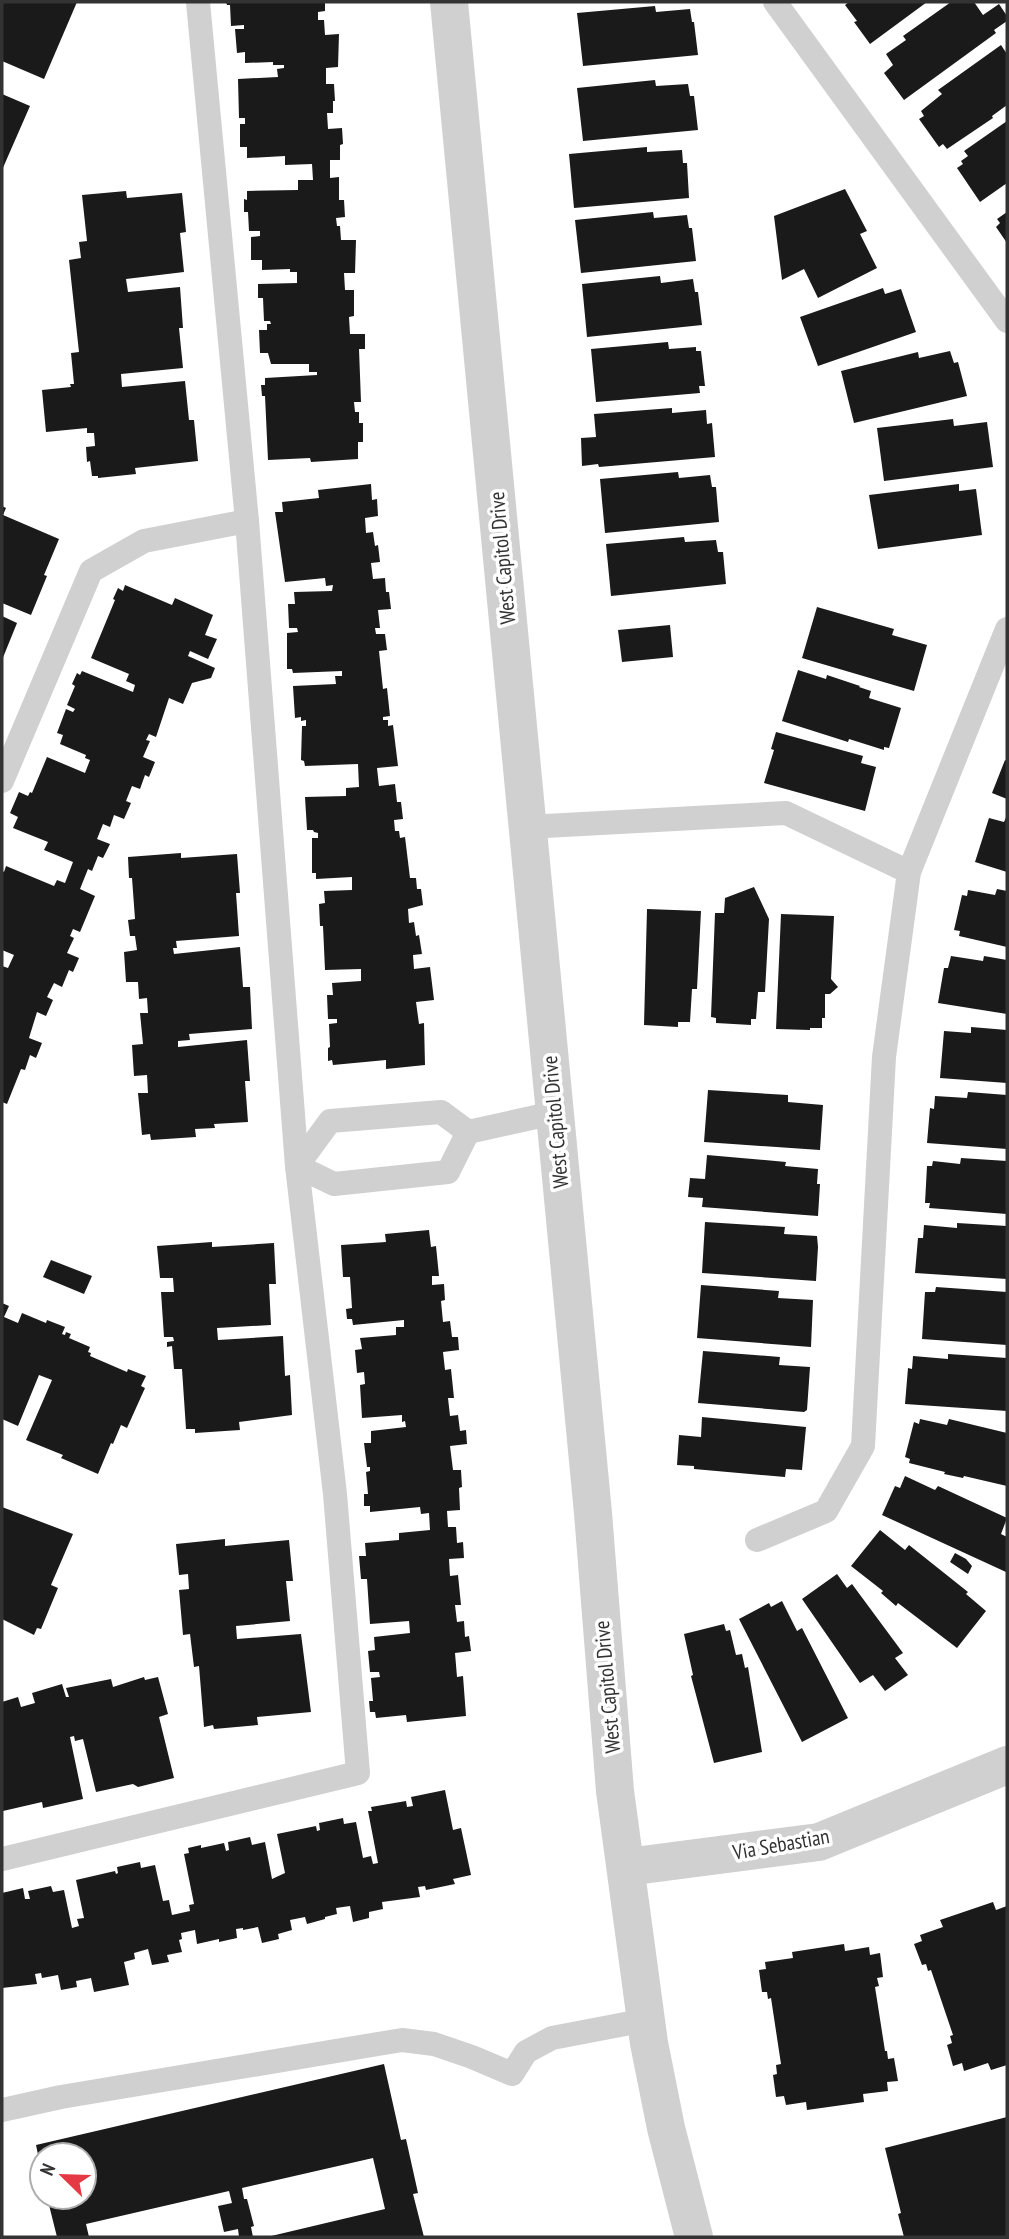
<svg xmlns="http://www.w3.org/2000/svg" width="1009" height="2239" viewBox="0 0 1009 2239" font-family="'PT Sans Narrow',sans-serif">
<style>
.building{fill:#1a1a1a}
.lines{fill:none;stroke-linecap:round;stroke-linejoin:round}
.service{stroke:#d0d0d0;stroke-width:24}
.minor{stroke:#d0d0d0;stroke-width:38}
.tertiary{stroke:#d0d0d0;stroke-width:38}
.labels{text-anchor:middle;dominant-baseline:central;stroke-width:7;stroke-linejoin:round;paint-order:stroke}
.street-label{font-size:21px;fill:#333;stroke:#fff}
</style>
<rect width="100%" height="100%" fill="#fff"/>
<g class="building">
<polygon points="2,2 77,2 44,79 2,61"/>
<polygon points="226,2 325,2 325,11 318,12 318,20 324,20 325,35 339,34 338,67 326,68 326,84 334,84 335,101 333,101 333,113 327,113 328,129 342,128 343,144 340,145 340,160 330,160 330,178 339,177 339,200 344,200 345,217 336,218 337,226 340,226 341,240 356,240 355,273 344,273 345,290 354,290 354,316 349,317 350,334 365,334 365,349 359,349 361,402 354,402 355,412 359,412 359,423 363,423 363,442 358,442 358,459 311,462 310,458 268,460 265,396 262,396 261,385 265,385 265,378 317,375 317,372 309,372 309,364 271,364 268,353 260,353 259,330 267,330 267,324 271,324 270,321 264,321 263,298 258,298 258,284 297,283 297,272 290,272 290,269 262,270 262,260 251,260 251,237 260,236 260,231 249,231 248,212 244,212 244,199 247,200 247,191 298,190 298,180 313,180 312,164 285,165 285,156 247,158 247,147 240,147 240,124 245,124 245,118 239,118 238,79 278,77 277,69 284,68 284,65 273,65 273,62 245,63 245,52 237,53 235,29 244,29 244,25 231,26 230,5 227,5"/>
<polygon points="849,2 927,2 870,44 854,22 857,21 845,5"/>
<polygon points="951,2 974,2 983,15 999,4 1007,16 1007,21 994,30 996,33 904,100 884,73 893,65 886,54 906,40 903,36"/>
<polygon points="655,6 656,12 690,9 692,22 694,22 698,55 583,66 577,13"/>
<polygon points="1001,45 1007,54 1007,105 992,116 993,118 947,149 943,144 939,147 919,119 924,116 921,111 942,94 938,90"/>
<polygon points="655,80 656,86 688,84 690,96 694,96 698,130 583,141 577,88"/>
<polygon points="2,94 30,106 2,170"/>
<polygon points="1007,121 1007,183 980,202 957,168 963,164 961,161 968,156 964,151"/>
<polygon points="647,147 647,152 682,150 683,163 687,163 689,198 574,208 569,154"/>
<polygon points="845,189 867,231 860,234 877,268 818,298 804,269 782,280 774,216"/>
<polygon points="126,191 127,198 182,193 186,232 180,233 184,272 126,279 128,292 180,287 183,328 179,328 183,368 121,374 122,387 185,381 189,420 194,420 198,461 135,468 136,474 98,478 98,476 92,476 90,461 87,462 86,447 95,446 94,433 87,433 87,428 46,432 42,390 71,387 70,384 74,384 71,353 79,352 69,260 81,258 79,242 87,241 82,195"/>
<polygon points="653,212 654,218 687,215 689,228 692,228 696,261 581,273 575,220"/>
<polygon points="1007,212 1007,243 996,227 1000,223 997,219"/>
<polygon points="660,276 661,283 693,279 695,292 698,292 702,325 587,337 582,284"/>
<polygon points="883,288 885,294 901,289 916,332 818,366 800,317"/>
<polygon points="668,342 669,349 696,347 696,351 701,351 705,386 699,386 700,393 596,402 591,349"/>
<polygon points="950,351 954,363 958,362 967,396 854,423 841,371 918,352 919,358"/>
<polygon points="672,408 672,413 706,410 707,424 712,423 715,457 599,467 598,464 582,466 581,438 596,437 594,414"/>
<polygon points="953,419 954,426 987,422 993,467 884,481 877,428"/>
<polygon points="678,472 679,478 710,475 712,487 716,487 719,522 605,533 600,479"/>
<polygon points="371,484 372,500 377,499 378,516 365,518 366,533 373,532 375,546 378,545 380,562 371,563 373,579 385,578 386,592 389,592 391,609 378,610 380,628 375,628 376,634 385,634 387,650 379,651 383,689 387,688 390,716 383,717 383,720 388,720 388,726 393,725 398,766 377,768 379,786 395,784 397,802 401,802 403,819 394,820 395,831 399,831 400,838 405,837 410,878 416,878 417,889 421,889 423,905 408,909 409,923 414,922 416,936 419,935 422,954 413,955 414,969 430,967 434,1000 416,1002 419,1024 424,1023 425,1065 386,1069 386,1060 333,1065 332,1060 328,1061 328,1048 330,1047 329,1024 337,1023 337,1019 328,1019 327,995 333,995 332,983 361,981 361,969 325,970 323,926 320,926 319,904 325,903 324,891 352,890 352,877 316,879 316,873 312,873 312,838 318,838 318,833 314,832 313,830 307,830 305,797 346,796 346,788 359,787 358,764 305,766 304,761 301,760 302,726 306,726 306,720 301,721 301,717 295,718 293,686 336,684 335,676 342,676 342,671 293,673 292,669 287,669 287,633 298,632 297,628 289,628 288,604 295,604 294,592 332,591 333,585 326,586 325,578 285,582 275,512 283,512 282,502 319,498 318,490"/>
<polygon points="959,484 959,491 976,489 982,535 878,549 869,495"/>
<polygon points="2,506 6,508 3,515 59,539 44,575 47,576 31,615 2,603"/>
<polygon points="684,537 685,542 716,540 718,552 723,552 726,584 611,596 606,544"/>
<polygon points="125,585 172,605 175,598 213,615 205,635 217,639 208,659 190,651 188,656 215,668 211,678 192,683 183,704 169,698 156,737 149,734 146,740 150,741 143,757 155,762 149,777 145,775 140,789 132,786 126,801 131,803 124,819 114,815 110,827 103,824 97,839 110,844 103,858 98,856 92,871 88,869 80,889 95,896 80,932 73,929 70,936 74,938 67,953 79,958 73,972 69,970 62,987 54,983 47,997 53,1000 46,1016 37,1012 29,1038 42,1043 36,1058 30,1055 25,1070 21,1069 7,1104 2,1102 2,966 8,968 14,955 2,950 2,871 4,872 6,866 54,886 57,880 65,883 73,862 44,850 48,842 13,828 18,817 10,813 19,792 28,796 30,792 32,793 47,757 85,773 90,760 85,758 86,755 60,744 63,735 57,733 66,709 73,712 75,709 67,705 75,686 72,684 77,673 80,675 82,671 133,692 135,685 126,681 129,674 91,658 115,600 113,599 118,588 123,591"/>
<polygon points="817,607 894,629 892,635 927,645 914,691 802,658"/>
<polygon points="2,616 17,623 2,660"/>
<polygon points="670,625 673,657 622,662 618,630"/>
<polygon points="798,670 826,679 827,675 860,686 859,687 871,691 869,698 901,708 889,748 884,747 884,750 849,739 848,742 782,721"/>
<polygon points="776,732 863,756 861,763 876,767 865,811 764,783 774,750 771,749"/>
<polygon points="1005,760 1007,761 1007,799 992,793"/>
<polygon points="1007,815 1007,872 975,862 989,818 1004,822"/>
<polygon points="181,853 181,858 237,854 240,893 236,893 239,936 176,941 177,948 173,948 174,954 240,947 243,987 250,987 252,1029 189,1034 190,1040 178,1041 178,1047 247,1040 250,1081 245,1081 248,1122 214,1124 215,1128 195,1129 196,1137 151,1140 150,1134 142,1135 138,1093 148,1093 147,1075 134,1076 132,1045 143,1044 140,1013 148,1013 147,998 139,999 138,982 126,982 124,952 137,950 135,936 130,936 128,920 135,919 132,878 129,878 128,857"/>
<polygon points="754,887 769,919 765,992 758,992 756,1019 751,1019 751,1025 716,1023 716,1018 711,1017 715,913 724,913 725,898"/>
<polygon points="997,889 1007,891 1007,947 959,936 960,931 954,930 962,895 967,896 968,890 995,895"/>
<polygon points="647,909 701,911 697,989 692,989 690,1022 678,1022 678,1027 644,1025"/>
<polygon points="781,914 834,916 831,979 838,987 830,994 825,994 825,1018 822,1018 822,1028 810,1028 810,1030 776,1029"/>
<polygon points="951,956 983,961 984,956 1007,960 1007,1014 938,1003 944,968 948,968"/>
<polygon points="971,1027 1007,1030 1007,1083 940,1078 944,1031 971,1033"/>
<polygon points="708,1090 788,1095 788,1102 823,1105 820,1150 704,1142"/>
<polygon points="968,1092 1007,1095 1007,1149 927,1143 930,1108 934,1109 935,1096 967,1098"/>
<polygon points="707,1155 786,1162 785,1166 818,1169 817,1184 820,1184 818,1216 702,1207 703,1198 688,1197 690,1178 705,1179"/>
<polygon points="961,1158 1007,1161 1007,1214 929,1208 930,1203 925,1203 927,1166 932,1166 933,1161 960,1164"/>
<polygon points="705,1222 785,1227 784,1234 817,1236 818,1247 816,1281 702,1273"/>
<polygon points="957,1223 1007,1226 1007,1279 915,1273 918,1238 923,1238 924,1225 957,1228"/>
<polygon points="429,1230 431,1247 436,1246 439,1276 432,1276 432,1285 444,1284 445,1300 441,1301 443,1322 450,1321 452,1337 458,1337 459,1350 443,1352 445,1370 451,1369 454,1398 448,1398 450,1416 458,1415 460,1431 466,1430 467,1444 450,1446 453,1470 461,1470 462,1487 459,1488 460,1510 447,1511 448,1527 456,1527 457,1543 463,1542 464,1558 449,1559 450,1576 458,1575 461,1605 455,1605 457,1622 464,1621 465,1637 469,1636 471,1651 455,1653 457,1677 463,1676 466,1716 407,1722 406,1715 376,1718 375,1712 370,1712 369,1701 373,1701 371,1678 380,1677 379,1672 370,1672 368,1651 375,1650 374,1637 410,1633 409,1621 370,1624 367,1579 361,1579 359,1556 366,1556 365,1543 399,1540 399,1533 430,1530 429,1513 421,1514 420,1507 370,1512 370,1506 364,1506 364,1494 368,1494 366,1472 370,1471 370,1467 367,1467 364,1443 371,1443 371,1431 406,1427 405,1421 402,1422 402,1415 362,1418 360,1385 365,1384 364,1372 357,1373 355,1350 362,1349 360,1338 396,1335 396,1327 404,1327 404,1320 353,1325 352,1319 347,1319 346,1309 352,1308 350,1277 343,1277 341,1245 386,1242 385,1234"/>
<polygon points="212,1242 212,1247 274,1243 276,1284 269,1284 271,1325 217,1328 218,1340 283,1336 285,1376 290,1375 292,1415 239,1422 240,1430 195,1433 195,1429 186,1429 182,1369 174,1369 172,1346 167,1347 167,1342 174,1341 173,1337 164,1337 161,1292 174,1292 173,1278 160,1278 157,1246"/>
<polygon points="51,1260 92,1276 84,1294 43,1277"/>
<polygon points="701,1285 779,1291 778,1298 813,1300 811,1347 697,1338"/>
<polygon points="936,1287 1007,1292 1007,1345 922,1339 925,1292 935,1292"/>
<polygon points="2,1303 9,1306 4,1317 18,1323 22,1313 46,1323 47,1320 65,1327 62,1334 65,1335 66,1332 71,1334 69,1338 90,1347 88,1352 91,1353 90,1356 127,1372 128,1369 146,1376 141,1386 145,1388 127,1428 121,1425 113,1444 111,1443 98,1474 61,1458 63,1455 26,1440 52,1380 39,1375 18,1426 2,1419"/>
<polygon points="703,1351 780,1357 779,1365 810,1367 807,1410 804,1412 698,1403"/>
<polygon points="948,1354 1007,1358 1007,1411 905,1404 908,1368 912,1369 913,1356 948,1359"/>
<polygon points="702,1417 806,1427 802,1470 786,1469 785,1477 694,1469 694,1466 677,1465 679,1435 701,1437"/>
<polygon points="920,1419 947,1425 949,1419 1007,1433 1007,1486 964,1476 963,1478 944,1474 945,1472 909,1463 910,1459 905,1457 914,1422 919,1424"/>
<polygon points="905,1476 935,1490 938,1486 1007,1518 1001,1534 1007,1537 1006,1572 882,1515 895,1486 900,1488"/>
<polygon points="2,1507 73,1534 51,1585 58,1588 41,1629 37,1628 34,1635 2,1619"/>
<polygon points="880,1530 905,1550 909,1545 968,1592 966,1594 986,1611 957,1648 898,1603 896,1606 881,1593 883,1591 851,1566"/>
<polygon points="225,1539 225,1546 289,1540 293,1581 286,1581 290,1621 236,1626 237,1639 301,1634 311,1712 257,1717 258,1725 214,1729 213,1725 204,1727 199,1666 194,1667 190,1634 183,1635 179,1590 189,1589 188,1574 179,1575 176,1544"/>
<polygon points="955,1553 966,1559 972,1566 968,1574 950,1562"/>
<polygon points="837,1574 847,1588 852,1584 903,1653 895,1658 908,1675 885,1691 873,1675 860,1683 802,1599"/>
<polygon points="782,1601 797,1631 802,1628 848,1718 802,1742 739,1619 769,1603 771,1607"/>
<polygon points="724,1624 726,1631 730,1630 736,1655 742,1654 745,1668 748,1667 762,1752 714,1763 691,1676 693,1675 684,1634"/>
<polygon points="144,1677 145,1680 158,1677 168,1714 159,1717 174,1778 138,1787 133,1784 96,1792 83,1739 75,1741 74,1736 70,1737 83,1799 43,1808 42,1802 3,1811 2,1702 18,1697 21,1707 35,1703 32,1693 62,1684 66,1697 69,1697 66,1688 111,1679 113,1687"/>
<polygon points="445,1790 453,1830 461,1828 471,1875 453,1879 455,1884 426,1890 425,1886 418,1887 420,1897 382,1902 383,1909 369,1912 369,1918 353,1922 350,1906 336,1908 337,1914 325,1917 325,1919 307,1924 305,1917 290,1920 292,1930 278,1934 279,1939 262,1943 258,1927 243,1930 243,1928 236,1929 237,1938 219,1942 219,1939 197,1944 195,1930 181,1933 182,1939 179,1940 182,1952 167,1955 169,1962 152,1965 148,1949 134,1953 135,1959 124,1962 129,1985 94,1992 91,1978 76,1981 77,1987 61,1990 58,1975 42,1978 41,1973 35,1974 37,1984 2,1988 2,1893 23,1888 25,1899 30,1899 28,1891 51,1886 53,1892 64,1890 72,1928 79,1926 77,1919 84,1918 76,1880 115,1871 116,1874 118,1873 117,1867 140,1862 141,1868 155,1865 163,1901 169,1900 172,1915 190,1911 189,1905 194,1904 184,1854 189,1853 188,1848 201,1845 201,1848 224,1843 226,1851 229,1850 228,1842 250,1837 252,1845 265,1842 272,1879 285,1873 277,1834 316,1826 317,1831 320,1830 319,1823 343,1818 344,1824 356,1822 363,1858 371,1856 373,1864 378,1863 368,1811 372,1811 371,1807 406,1801 407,1807 413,1806 411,1797"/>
<polygon points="993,1902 996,1910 1007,1906 1007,2065 991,2070 988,2063 964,2071 962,2063 953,2066 947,2045 952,2043 950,2036 953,2035 931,1970 928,1971 926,1964 922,1965 914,1944 922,1941 920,1935 943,1927 940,1920"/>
<polygon points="844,1944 845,1951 869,1947 870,1955 880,1953 883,1977 877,1978 879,1986 875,1987 885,2051 887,2051 888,2059 894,2058 898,2081 887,2082 888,2091 863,2094 864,2102 807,2110 806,2102 786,2105 784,2096 776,2097 773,2075 777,2074 776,2065 781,2064 771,1998 768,1999 767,1992 762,1992 759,1970 766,1969 765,1962 793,1958 792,1952"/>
<polygon points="384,2064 401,2140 406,2139 418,2193 413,2194 424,2237 267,2237 385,2209 373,2158 242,2188 244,2199 247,2199 254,2226 251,2227 253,2237 239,2237 238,2229 224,2232 218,2206 232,2203 229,2191 86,2224 89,2237 57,2237 47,2197 84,2197 84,2155 42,2155 41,2169 36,2145"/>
<polygon points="1007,2117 1007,2237 904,2237 898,2214 901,2213 885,2148"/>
</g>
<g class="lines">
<g class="service">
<polyline points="775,2 1007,321"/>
<polyline points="2,781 91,571 144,541 247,521"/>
<polyline points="527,827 786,813 909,872"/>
<polyline points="297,1166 330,1121 441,1112 468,1132 554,1113"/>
<polyline points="297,1166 334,1184 448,1172 468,1132"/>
<polyline points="757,1540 826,1511 863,1446 884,1057 909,872 1007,629"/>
<polyline points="2,1859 358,1773 335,1494 297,1166 247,521 198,2"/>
<polyline points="2,2110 61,2097 402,2040 434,2044 472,2057 512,2074 526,2052 552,2038 646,2020"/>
</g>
<polyline class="minor" points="627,1867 819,1842 1007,1765"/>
<polyline class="tertiary" points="449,2 593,1513 615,1791 649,2043 666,2128 694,2237"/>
</g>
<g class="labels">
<g class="street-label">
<text transform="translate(502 558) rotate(-95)">West Capitol Drive</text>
<text transform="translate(555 1122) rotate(-95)">West Capitol Drive</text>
<text transform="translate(607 1687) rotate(-95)">West Capitol Drive</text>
<text transform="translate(781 1844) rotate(-10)">Via Sebastian</text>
</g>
</g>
<rect width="1009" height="2239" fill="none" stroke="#333333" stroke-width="7"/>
<g transform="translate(63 2176) rotate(293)"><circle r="33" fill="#ffffff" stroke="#adadad" stroke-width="2"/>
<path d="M0-5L12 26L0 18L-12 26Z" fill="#e63946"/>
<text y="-10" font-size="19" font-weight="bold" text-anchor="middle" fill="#333333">N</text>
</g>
</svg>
